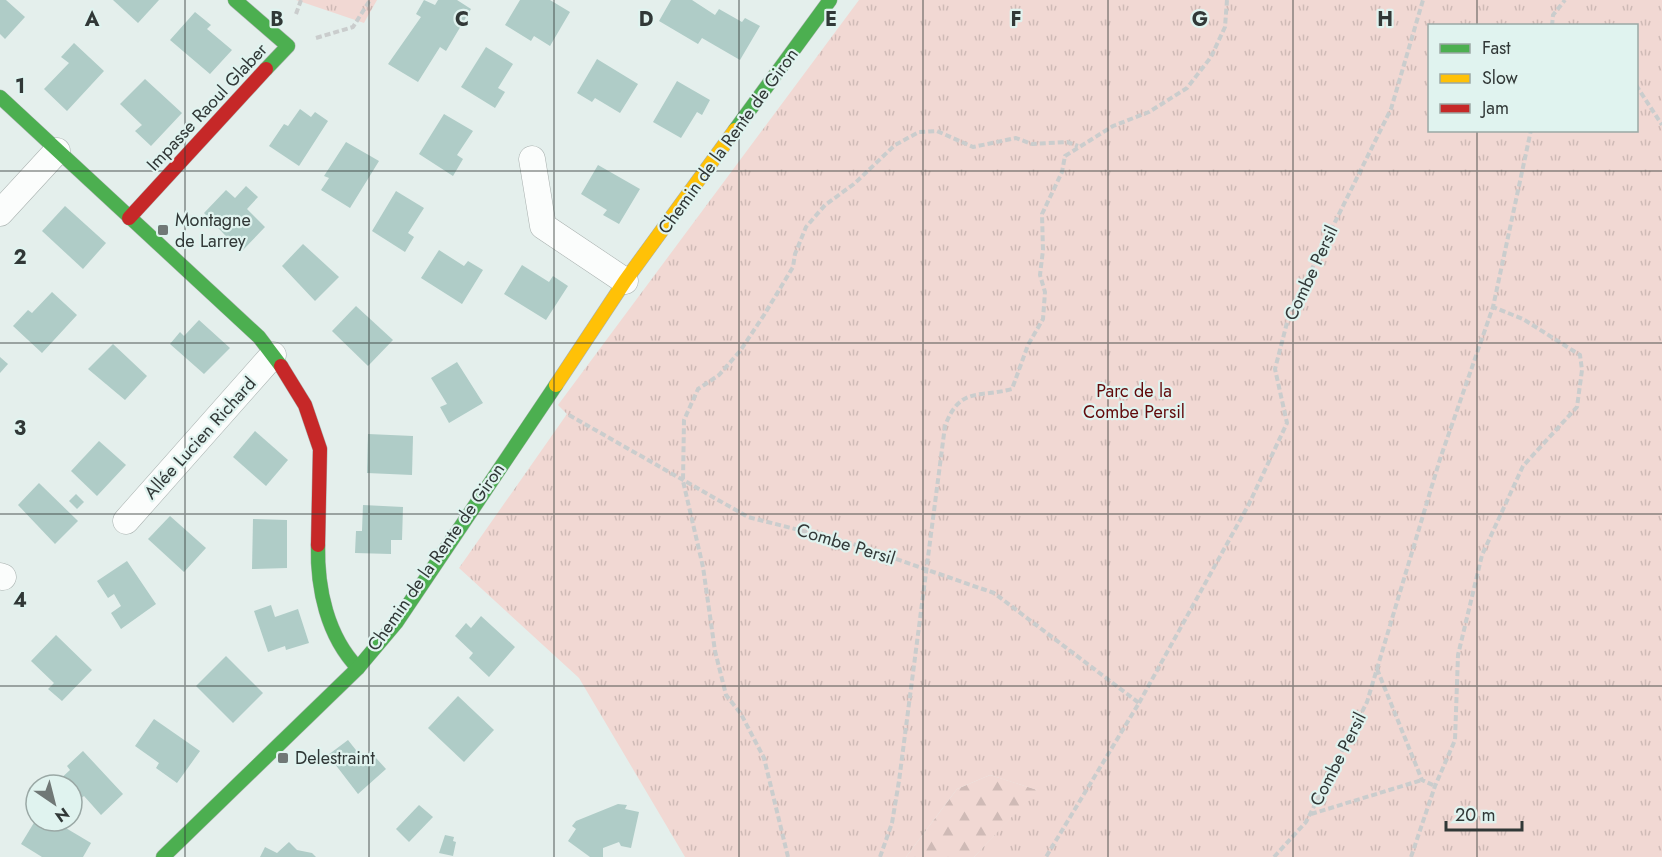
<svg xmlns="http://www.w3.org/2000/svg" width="1662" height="857" viewBox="0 0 1662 857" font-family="Jost,sans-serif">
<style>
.forest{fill:url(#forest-firs)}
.park{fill:url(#park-tufts);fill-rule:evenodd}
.building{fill:#afccc7}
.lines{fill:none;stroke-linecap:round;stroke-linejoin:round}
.street-casing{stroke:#a9b1af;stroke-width:27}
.fast-casing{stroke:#a9b1af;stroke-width:15}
.slow-casing{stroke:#a9b1af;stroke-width:15}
.jam-casing{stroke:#a9b1af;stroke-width:15}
.path{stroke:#cacdcd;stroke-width:4;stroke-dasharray:6 3;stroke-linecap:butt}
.street{stroke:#fbfdfc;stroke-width:26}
.fast{stroke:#4caf50;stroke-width:14}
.slow{stroke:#ffc107;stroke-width:14}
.jam{stroke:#c62828;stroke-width:14}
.grid{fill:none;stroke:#313837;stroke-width:1.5;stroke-opacity:0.55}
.poi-dot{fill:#707876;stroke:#e0f3ef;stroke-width:2}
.labels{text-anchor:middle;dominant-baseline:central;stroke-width:4.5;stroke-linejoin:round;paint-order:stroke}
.street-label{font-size:18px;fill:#313837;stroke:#e0f3ef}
.poi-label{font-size:18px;fill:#313837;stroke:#e0f3ef;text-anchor:start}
.park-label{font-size:18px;fill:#610a0b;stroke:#e0f3ef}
.grid-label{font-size:20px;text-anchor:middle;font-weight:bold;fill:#313837;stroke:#e0f3ef;stroke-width:4.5;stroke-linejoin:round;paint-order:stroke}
</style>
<defs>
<pattern id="forest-firs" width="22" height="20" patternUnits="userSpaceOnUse" patternTransform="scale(1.5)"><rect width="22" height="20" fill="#f1d8d3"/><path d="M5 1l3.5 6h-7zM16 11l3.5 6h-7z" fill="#cfbab6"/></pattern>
<pattern id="park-tufts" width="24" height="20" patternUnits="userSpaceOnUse" patternTransform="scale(1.5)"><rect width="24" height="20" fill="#f1d8d3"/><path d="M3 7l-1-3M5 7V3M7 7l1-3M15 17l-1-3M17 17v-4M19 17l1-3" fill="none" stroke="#cfbab6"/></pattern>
</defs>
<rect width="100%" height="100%" fill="#e4efec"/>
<polygon class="forest" points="990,775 1038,790 974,857 906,857 957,789"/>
<g class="park">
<polygon points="296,0 377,0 364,23"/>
<path d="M 859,0 L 1662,0 L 1662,857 L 974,857 L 1037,790 L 990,775 L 957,789 L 906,857 L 685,857 L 579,678 L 459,568 L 567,414 L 558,405 ZM 1430,26 L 1636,26 L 1636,130 L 1430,130 Z"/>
</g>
<g class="building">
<polygon points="0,0 6,0 25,17 5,39 0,34"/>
<polygon points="113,0 159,0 138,23"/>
<polygon points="424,0 435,5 438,0 457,0 471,9 446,51 440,47 418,82 388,64 421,17 416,14"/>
<polygon points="520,0 550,0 570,12 550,46 534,36 531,41 505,25"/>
<polygon points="671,0 692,0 715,15 719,9 742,22 745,18 760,26 740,60 702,38 698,44 659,21"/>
<polygon points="195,12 211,25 207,29 232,50 210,74 170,40"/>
<polygon points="74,43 104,71 67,111 44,89 69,63 61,57"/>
<polygon points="486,47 513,64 498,88 505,92 495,108 461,87"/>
<polygon points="597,59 638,84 620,113 595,98 592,102 577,93"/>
<polygon points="145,79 182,113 151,146 135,131 142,125 120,104"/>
<polygon points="677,81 710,100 702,115 697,112 681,138 653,122"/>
<polygon points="300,109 311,117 315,112 328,121 299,166 269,146 284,124 288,126"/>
<polygon points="444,114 473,131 457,155 463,159 453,176 419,154"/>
<polygon points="346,142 379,161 350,208 321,190 329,178 324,176"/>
<polygon points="598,165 640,189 619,224 603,215 607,210 581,194"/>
<polygon points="246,186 258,197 247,209 265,227 241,252 204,213 226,190 235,198"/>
<polygon points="396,191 424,208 408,233 414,237 405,252 372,231"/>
<polygon points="65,206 106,243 83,269 42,231"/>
<polygon points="303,244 339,277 315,301 282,266"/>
<polygon points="439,250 464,266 468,261 483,270 462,304 421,278"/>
<polygon points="522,265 549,282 553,276 568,286 546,320 504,294"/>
<polygon points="52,292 77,315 42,353 13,326 28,310 32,313"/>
<polygon points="356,306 393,340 368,366 332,331"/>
<polygon points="199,320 230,348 204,374 170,344 180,332 184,336"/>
<polygon points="113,344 147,376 125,400 88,369"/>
<polygon points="0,357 8,364 0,373"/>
<polygon points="457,362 483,403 449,423 440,407 447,404 431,378"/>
<polygon points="255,431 288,460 266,486 233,457"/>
<polygon points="368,434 413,436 412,475 367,473"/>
<polygon points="99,441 126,465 97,496 71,471"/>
<polygon points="39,483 78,521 55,544 18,505"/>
<polygon points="76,494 84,502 77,509 69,501"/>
<polygon points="363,505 403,507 402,540 391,540 391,554 355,553 356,531 362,531"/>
<polygon points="170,516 206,548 184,572 148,539"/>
<polygon points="253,519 287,520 287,568 252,569"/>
<polygon points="127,561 156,604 121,629 111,613 121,606 114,594 108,598 97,581"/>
<polygon points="271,605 275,617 298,609 309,643 286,650 285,646 268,652 254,611"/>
<polygon points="481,616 515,647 489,677 469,658 473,653 455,636 466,623 471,628"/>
<polygon points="56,635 92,670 62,701 48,689 54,683 31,661"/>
<polygon points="226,656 263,693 233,723 196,686"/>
<polygon points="458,696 494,730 464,762 428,728"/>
<polygon points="154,719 200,751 177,783 156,768 159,763 135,746"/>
<polygon points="348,740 367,764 376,758 386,769 358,794 328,755"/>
<polygon points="83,751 123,794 101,815 84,796 79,800 72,793 72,785 60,785 57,782 70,770 67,766"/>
<polygon points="618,804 627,805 625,809 639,812 631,848 621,846 619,842 603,848 603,857 590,857 568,841 576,829 572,826 576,821"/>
<polygon points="419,805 433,817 409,842 396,829"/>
<polygon points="35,821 54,821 91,843 83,857 42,857 21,844"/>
<polygon points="445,835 454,837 453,841 456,842 453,856 439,853"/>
<polygon points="289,842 297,850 312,853 316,857 260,857 265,847 277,853"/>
</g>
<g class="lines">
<g class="street-casing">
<g id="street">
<polyline points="532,159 543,226 625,281"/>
<polyline points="0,213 57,151"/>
<polyline points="126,521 273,355"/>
<polyline points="0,576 3,577"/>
</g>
</g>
<g class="fast-casing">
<g id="fast">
<polyline points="235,0 288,46 266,69"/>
<polyline points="0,97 259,337 281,366"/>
<polyline points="735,130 830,0"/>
<path d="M 318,545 C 317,588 327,636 358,668"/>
<polyline points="163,857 358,668 396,623 556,385"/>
</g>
</g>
<g class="slow-casing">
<polyline id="slow" points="556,385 625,281 735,130"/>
</g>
<g class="jam-casing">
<g id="jam">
<polyline points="129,218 266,69"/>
<polyline points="281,366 305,405 320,449 318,545"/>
</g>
</g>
<g class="path">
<polyline points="296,14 301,0"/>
<polyline points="1552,26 1553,15 1565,0"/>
<polyline points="316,38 353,27 370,0"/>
<polyline points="1636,85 1662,125"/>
<polyline points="569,415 748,517 850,543 994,593 1139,703 1046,857"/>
<polyline points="1377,669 1422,780 1435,786"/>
<polyline points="1139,703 1249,504 1287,423 1275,369 1289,315 1391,109 1423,0"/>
<polyline points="1311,814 1422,780"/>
<polyline points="788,857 764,758 741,714 726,695 715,651 703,567 683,481 684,420 698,389 719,375 740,351 764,315 793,267 795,254 806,227 825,205 854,184 895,145 919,132 937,131 973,147 1016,138 1032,144 1067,142 1078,146"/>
<path d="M 880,857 L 892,823 L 899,781 L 945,426 C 960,386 979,398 1012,389 L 1028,345 L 1043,319 L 1045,292 L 1040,275 L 1043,250 L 1042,214 L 1062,172 L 1065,156 L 1113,126 L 1149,112 L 1187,88 L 1211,57 L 1225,27 L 1227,0"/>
<polyline points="1274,857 1306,822 1367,702 1440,459 1493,307 1531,130"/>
<polyline points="1411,857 1435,786 1455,740 1458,655 1482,555 1523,466 1577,407 1582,370 1580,355 1523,319 1493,307"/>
</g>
<use href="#street" class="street"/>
<use href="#fast" class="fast"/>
<use href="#slow" class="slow"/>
<use href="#jam" class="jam"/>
</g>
<path class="grid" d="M 185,0 L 185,857M 369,0 L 369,857M 554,0 L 554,857M 739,0 L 739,857M 923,0 L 923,857M 1108,0 L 1108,857M 1293,0 L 1293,857M 1477,0 L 1477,26M 1477,130 L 1477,857M 0,171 L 1662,171M 0,343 L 1662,343M 0,514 L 1662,514M 0,686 L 1662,686"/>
<g class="poi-dot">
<rect x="157" y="224" width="12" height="12" rx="3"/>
<rect x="277" y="752" width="12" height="12" rx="3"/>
</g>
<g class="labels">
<g class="street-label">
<text transform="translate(207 107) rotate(-47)">Impasse Raoul Glaber</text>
<text transform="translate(728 141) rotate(-54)">Chemin de la Rente de Giron</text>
<text transform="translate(1311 273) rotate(-65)">Combe Persil</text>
<text transform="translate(200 438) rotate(-48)">Allée Lucien Richard</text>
<text transform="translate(846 544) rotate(17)">Combe Persil</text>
<text transform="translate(436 557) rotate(-55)">Chemin de la Rente de Giron</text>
<text transform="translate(1338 759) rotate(-63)">Combe Persil</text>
</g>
<g class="poi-label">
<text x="175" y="220">Montagne<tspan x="175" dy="21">de Larrey</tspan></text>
<text x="295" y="758">Delestraint</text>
</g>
<g class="park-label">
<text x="1134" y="391">Parc de la<tspan x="1134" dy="21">Combe Persil</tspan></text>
</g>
</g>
<g class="grid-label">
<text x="92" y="26">A</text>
<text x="277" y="26">B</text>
<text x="462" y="26">C</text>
<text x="646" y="26">D</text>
<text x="831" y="26">E</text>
<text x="1016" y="26">F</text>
<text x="1200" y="26">G</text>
<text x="1385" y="26">H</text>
<text x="20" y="93">1</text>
<text x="20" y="264">2</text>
<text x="20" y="435">3</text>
<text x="20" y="607">4</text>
</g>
<rect x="1428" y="24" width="210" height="108" fill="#e0f3ef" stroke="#9aa8a5" stroke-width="1.5"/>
<rect x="1440" y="44" width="30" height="9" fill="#4caf50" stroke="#9aa8a5" stroke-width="1.5"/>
<text x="1482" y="54" font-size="18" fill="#313837">Fast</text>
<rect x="1440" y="74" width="30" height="9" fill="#ffc107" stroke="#9aa8a5" stroke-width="1.5"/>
<text x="1482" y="84" font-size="18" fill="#313837">Slow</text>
<rect x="1440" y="104" width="30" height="9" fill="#c62828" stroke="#9aa8a5" stroke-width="1.5"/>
<text x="1482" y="114" font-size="18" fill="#313837">Jam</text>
<g transform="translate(54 803) rotate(145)"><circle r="28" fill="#e0f3ef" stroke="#9aa8a5" stroke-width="1.5"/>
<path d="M0-4.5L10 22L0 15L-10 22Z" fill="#707876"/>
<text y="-9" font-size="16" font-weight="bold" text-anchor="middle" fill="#313837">N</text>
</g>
<path d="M1446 821v9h76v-9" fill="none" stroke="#313837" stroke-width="3"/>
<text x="1455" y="821" font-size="18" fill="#313837" stroke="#e0f3ef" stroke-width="4.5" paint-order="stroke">20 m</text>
</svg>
